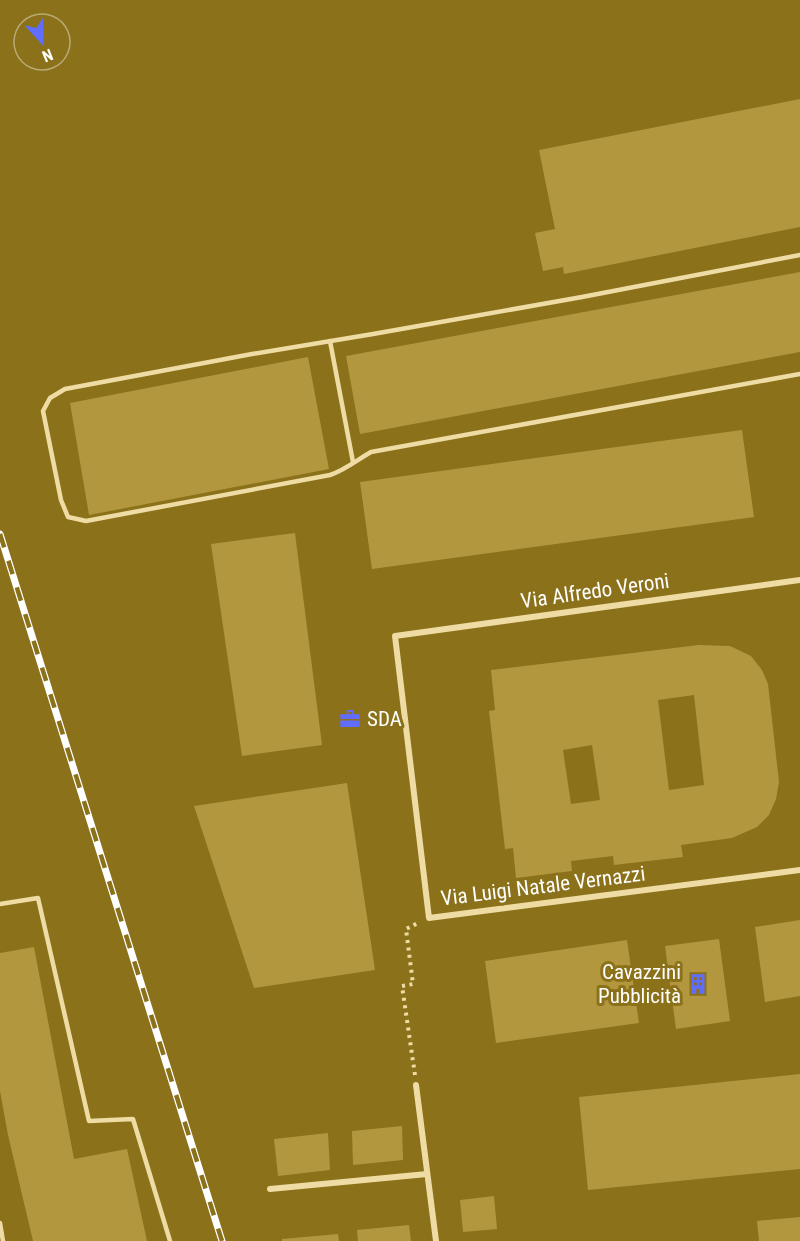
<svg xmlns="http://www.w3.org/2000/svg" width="800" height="1241" viewBox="0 0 800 1241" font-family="'Roboto Condensed',sans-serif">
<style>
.building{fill:#b2973e;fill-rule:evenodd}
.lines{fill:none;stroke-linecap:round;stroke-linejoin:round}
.path{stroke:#eedca4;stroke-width:4;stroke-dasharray:3 4.5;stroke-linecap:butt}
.lane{stroke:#eedca4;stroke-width:4.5}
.street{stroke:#eedca4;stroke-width:6}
.rail-casing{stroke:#fff;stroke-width:7}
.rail{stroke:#8b7119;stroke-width:4.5;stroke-dasharray:14;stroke-linecap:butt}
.labels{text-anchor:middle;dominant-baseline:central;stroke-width:6;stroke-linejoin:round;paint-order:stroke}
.street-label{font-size:21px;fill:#fff;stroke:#8b7119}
.poi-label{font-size:21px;fill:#fff;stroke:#8b7119;text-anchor:start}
</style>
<rect width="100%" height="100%" fill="#8b7119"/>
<g class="building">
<polygon points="800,99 800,227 564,274 563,267 543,271 535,233 555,229 539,150"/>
<polygon points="800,272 800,352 360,434 346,356"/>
<polygon points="308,357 329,469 89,515 70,403"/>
<polygon points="742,430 754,517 372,569 360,482"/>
<polygon points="295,533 322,745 242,756 211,544"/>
<path d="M 699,645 L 730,646 L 751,656 L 762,670 L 768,684 L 779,782 L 776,799 L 769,815 L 757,827 L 732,838 L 681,845 L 683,857 L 614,865 L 613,856 L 571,861 L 572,871 L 516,878 L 513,848 L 505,849 L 489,711 L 495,710 L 491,670 ZM 694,695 L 704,785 L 669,790 L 658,700 ZM 592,745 L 600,800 L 571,804 L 563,750 Z"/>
<polygon points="347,783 375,970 254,988 194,806"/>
<polygon points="800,920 800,996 765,1002 755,927"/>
<polygon points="719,939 730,1021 676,1029 665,946"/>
<polygon points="627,940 639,1023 496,1043 485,961"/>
<polygon points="34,947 74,1159 127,1149 147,1241 33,1241 8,1135 0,1091 0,953"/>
<polygon points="800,1074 800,1169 588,1190 579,1097"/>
<polygon points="402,1126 403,1160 353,1165 352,1131"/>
<polygon points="328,1133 330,1170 278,1176 274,1139"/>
<polygon points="494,1196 497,1229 463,1232 460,1200"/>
<polygon points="800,1217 800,1241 759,1241 757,1221"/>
<polygon points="409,1225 411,1241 358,1241 357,1230"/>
<polygon points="338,1234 339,1241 282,1241 282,1239"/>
</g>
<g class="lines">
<polyline class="path" points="415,1075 402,986 413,984 406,929 420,922"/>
<g class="lane">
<path d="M 800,255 L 582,297 L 373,334 L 252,354 L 65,389 L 50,398 L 43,411 L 61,500 L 68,517 L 86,521 L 330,475 C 345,470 357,460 371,452 L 800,374"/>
<polyline points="330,341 353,462"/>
<polyline points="0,904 38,898 89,1121 133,1119 170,1241"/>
<polyline points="0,1223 3,1241"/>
</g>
<g class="street">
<polyline points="800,580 395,636 429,918 800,870"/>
<polyline points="416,1085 436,1241"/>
<polyline points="270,1189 427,1174"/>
</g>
<g class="rail-casing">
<polyline id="rail" points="0,534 222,1241"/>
</g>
<use href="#rail" class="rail"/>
</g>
<defs>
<g id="office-bare" transform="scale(1.62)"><path d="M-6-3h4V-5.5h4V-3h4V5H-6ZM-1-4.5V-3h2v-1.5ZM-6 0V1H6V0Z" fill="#616dff" stroke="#8b7119" stroke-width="2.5" paint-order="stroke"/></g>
<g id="building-bare" transform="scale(1.62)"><path d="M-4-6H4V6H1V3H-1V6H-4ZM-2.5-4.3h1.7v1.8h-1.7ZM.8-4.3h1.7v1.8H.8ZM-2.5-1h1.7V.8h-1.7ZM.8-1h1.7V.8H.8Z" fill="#616dff" stroke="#8b7119" stroke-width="2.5" paint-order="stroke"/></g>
</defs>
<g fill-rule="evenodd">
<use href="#office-bare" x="350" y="719"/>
<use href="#building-bare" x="698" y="984"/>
</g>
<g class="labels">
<g class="street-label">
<text transform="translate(595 591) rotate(-8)">Via Alfredo Veroni</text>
<text transform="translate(543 886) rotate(-7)">Via Luigi Natale Vernazzi</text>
</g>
<g class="poi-label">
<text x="367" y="719">SDA</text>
<text x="681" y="972" text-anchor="end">Cavazzini<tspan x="681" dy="24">Pubblicità</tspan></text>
</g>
</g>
<g transform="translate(42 42) rotate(158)"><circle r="28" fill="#8b7119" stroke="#b9aa75" stroke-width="1.5"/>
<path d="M0-4.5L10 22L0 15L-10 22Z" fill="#616dff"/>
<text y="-9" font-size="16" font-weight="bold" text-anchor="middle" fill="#ffffff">N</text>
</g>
</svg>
